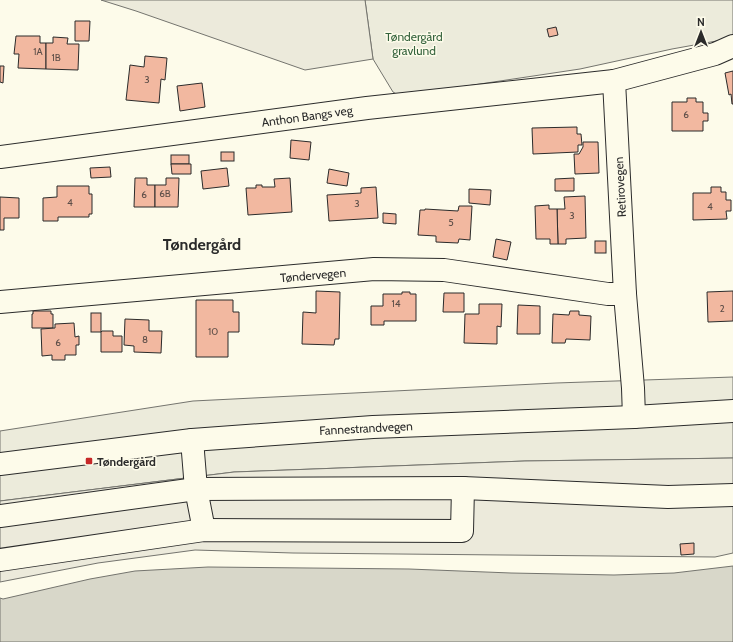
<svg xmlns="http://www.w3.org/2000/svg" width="733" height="642" viewBox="0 0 733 642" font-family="Cabin,sans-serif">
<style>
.green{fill:#ecebdb;stroke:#74746e}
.parking{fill:#eceadb;stroke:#74746e}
.water{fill:#d8d7c9;stroke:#74746e}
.building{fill:#f2b8a0;stroke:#2b2b2b}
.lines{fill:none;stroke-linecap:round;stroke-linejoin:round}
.minor-casing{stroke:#2b2b2b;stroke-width:24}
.highway-casing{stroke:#2b2b2b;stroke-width:24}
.minor{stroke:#fdfbea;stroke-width:22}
.highway{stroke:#fdfbea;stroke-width:22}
.poi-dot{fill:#c62828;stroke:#fdfbea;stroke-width:1.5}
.labels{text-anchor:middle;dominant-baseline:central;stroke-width:3;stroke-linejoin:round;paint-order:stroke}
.number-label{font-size:10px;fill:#5d4e48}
.park-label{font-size:12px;fill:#34623c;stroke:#fdfbea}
.street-label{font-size:12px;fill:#2b2b2b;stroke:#fdfbea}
.poi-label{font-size:12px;font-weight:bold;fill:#2b2b2b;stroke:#fdfbea;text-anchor:start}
.district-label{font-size:16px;font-weight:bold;fill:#2b2b2b;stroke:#fdfbea}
</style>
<rect width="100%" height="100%" fill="#fdfbea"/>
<g class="green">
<polygon points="365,0 733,0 733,38 672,49 580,69 400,96 393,92 373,59"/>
<polygon points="733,377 733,458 525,461 234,472 0,501 0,431 193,401 556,383"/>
</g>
<g class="parking">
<polygon points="101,0 365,0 373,59 305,70 136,11"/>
<polygon points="733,458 733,553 715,557 293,553 195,550 98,563 0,582 0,501 234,472 525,461"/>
</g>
<polygon class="water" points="733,566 733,642 0,642 0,598 3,599 90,579 135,571 208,567 409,569 511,573 614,575 674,573"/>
<g class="building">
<polygon points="75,21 90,21 89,41 75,41"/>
<polygon points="556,27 558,35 549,37 547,29"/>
<polygon points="16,36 40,36 40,43 46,43 46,69 18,68 19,54 14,54"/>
<polygon points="53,37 68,38 67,44 79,44 78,70 46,69 46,43 53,43"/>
<polygon points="145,56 167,58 165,80 161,79 159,103 126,100 130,65 144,67"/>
<polygon points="0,66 4,66 3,83 0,82"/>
<polygon points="733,71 733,104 732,104 731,94 729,95 725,73"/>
<polygon points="202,83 205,107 180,111 177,86"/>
<polygon points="687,98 696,98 696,102 703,102 703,113 708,113 708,121 703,121 703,131 672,131 672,102 687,102"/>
<polygon points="577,127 577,134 581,134 582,145 578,145 578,152 533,154 532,128"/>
<polygon points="291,140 311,142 309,160 290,158"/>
<polygon points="583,142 598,142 599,173 575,174 574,154 579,154 583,147"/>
<rect x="221" y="152" width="13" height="9"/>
<rect x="171" y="155" width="18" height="9"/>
<polygon points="171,164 191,164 191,174 172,174"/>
<polygon points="110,167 111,177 91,178 90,168"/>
<polygon points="227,168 229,186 203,189 201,171"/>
<polygon points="329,169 349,173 347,186 327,183"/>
<polygon points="135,178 147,178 147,185 155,185 155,207 134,207"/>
<polygon points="166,178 179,178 178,207 155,207 155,185 166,185"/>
<polygon points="290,178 292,212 248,215 246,188 256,188 256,185 262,185 262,187 275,187 274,179"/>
<polygon points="574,178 574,191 555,191 555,179"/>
<polygon points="57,186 89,186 89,194 92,194 92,214 89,214 89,217 58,217 58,221 43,221 43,198 57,197"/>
<polygon points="376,187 378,218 329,221 327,195 361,193 361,188"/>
<polygon points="711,187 721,187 721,192 726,192 726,200 731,200 731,211 726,211 727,219 693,220 693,193 711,193"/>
<polygon points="469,189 491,190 490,205 469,203"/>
<polygon points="585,196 586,238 566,239 566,244 558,244 557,209 565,209 564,197"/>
<polygon points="0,197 19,198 19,218 4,218 4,230 0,230"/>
<polygon points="549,205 549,209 557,209 558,244 550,244 550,239 536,239 535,206"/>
<polygon points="459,206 472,206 470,240 459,239 458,243 436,242 436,236 418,235 420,210 425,210 425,209 458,211"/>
<polygon points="383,213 396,214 396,224 383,223"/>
<polygon points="496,239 511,242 507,260 493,257"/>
<rect x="595" y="241" width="11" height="12"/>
<polygon points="316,291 340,292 339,339 335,339 334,345 302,344 303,312 316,313"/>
<polygon points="733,291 733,321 708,322 707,292"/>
<polygon points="402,292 410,292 410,294 416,294 416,321 384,321 384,325 371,325 371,306 383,306 383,294 402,294"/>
<polygon points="444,293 464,293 464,312 443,312"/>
<polygon points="196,300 233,300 233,312 239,312 239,332 228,332 228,357 196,357"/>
<polygon points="479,304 502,304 501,327 497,326 497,344 464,343 465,314 479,314"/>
<polygon points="518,305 540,306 540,334 517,334"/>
<polygon points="33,311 51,311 51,314 53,314 53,328 32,328 32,314 33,314"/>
<polygon points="570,311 579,311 579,315 591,316 590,340 566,339 565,343 552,343 553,314 569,315"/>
<rect x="91" y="313" width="10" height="19"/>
<polygon points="125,319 149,320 149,331 162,331 161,353 134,352 134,346 124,345"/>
<polygon points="74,323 75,337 79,336 79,345 76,345 76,355 65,355 65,360 52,360 52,355 42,356 41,329 55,328 55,324"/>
<polygon points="102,331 113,331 113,336 122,336 122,352 101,352 101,332"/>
<polygon points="694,543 694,554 681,555 680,544"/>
</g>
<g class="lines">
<g class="minor-casing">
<g id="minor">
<polyline points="0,157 367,108 614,81"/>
<polyline points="0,302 374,269 444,270 608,294 625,294"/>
<polyline points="634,417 633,388 625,294 614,81 715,54 733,46"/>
<polyline points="192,440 196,489 204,530"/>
<polyline points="463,488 668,497 733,495"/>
<polyline points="0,516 196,489 463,488 462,531 204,530 0,560"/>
</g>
</g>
<g class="highway-casing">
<polyline id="highway" points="0,464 192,440 373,427 634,417 733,411"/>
</g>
<use href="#minor" class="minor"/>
<use href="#highway" class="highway"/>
</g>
<rect class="poi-dot" x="85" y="457" width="8" height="8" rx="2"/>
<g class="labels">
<g class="number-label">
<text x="38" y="51">1A</text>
<text x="56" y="57">1B</text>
<text x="147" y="79">3</text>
<text x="686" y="114">6</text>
<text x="165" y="193">6B</text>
<text x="144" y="194">6</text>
<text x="70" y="202">4</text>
<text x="357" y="203">3</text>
<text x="710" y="206">4</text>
<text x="572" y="215">3</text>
<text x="451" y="222">5</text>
<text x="396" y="303">14</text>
<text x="722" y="308">2</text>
<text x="213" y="331">10</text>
<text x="145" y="339">8</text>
<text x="58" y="342">6</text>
</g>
<g class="park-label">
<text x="414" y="36">Tøndergård<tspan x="414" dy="14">gravlund</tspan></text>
</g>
<g class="street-label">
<text transform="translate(307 116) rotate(-8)">Anthon Bangs veg</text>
<text transform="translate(620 187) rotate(-93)">Retirovegen</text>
<text transform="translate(313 275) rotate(-5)">Tøndervegen</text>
<text transform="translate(366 428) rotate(-3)">Fannestrandvegen</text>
</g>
<g class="poi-label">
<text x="97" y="461">Tøndergård</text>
</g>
<g class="district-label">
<text x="202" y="244">Tøndergård</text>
</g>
</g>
<g transform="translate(701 32)" stroke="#fdfbea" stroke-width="3" paint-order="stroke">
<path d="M0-3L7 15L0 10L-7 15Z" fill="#2b2b2b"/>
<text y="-6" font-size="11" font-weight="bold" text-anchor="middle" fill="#2b2b2b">N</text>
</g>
</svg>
